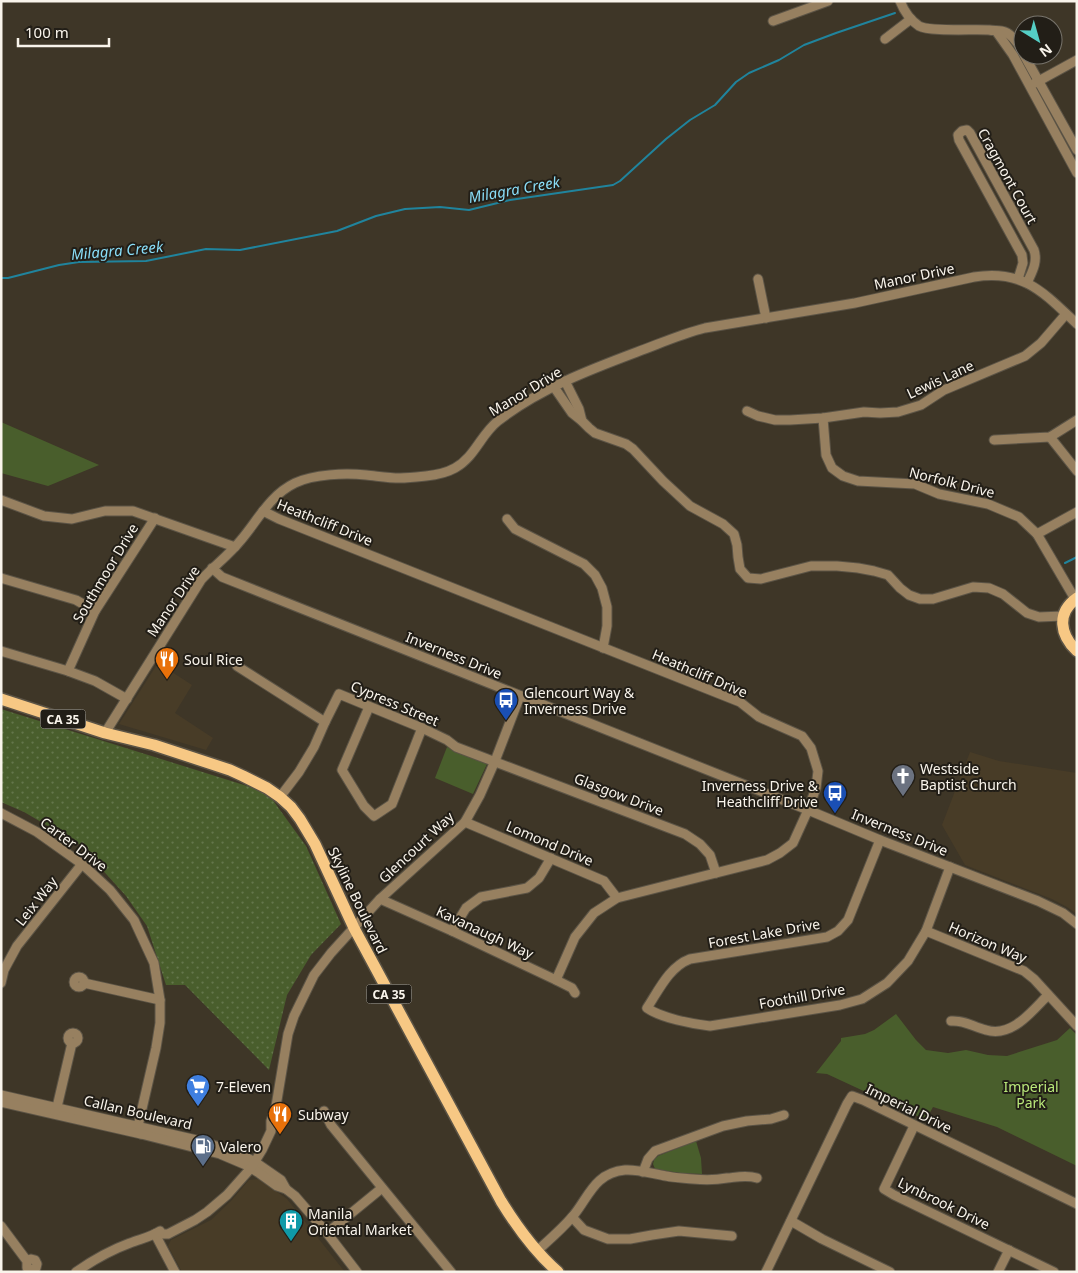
<svg xmlns="http://www.w3.org/2000/svg" width="1078" height="1273" viewBox="0 0 1078 1273" font-family="'Noto Sans',sans-serif">
<style>
.built{fill:#483c27}
.grass{fill:url(#grass-dots)}
.park{fill:#495e2c}
.lines{fill:none;stroke-linecap:round;stroke-linejoin:round}
.stream{stroke:#20849d;stroke-width:2}
.minor-casing{stroke:#5c5446;stroke-width:11}
.major-casing{stroke:#5c5446;stroke-width:14}
.minor{stroke:#978060;stroke-width:9}
.major{stroke:#f7c884;stroke-width:11}
.labels{text-anchor:middle;dominant-baseline:central;stroke-width:4;stroke-linejoin:round;paint-order:stroke}
.shield{fill:#221e17;stroke:#b8b4ab;stroke-width:1}
.shield-label{font-size:12px;font-weight:bold;fill:#f9f4eb}
.street-label{font-size:14px;fill:#f9f4eb;stroke:#221e17}
.poi-label{font-size:14px;fill:#f9f4eb;stroke:#221e17;text-anchor:start}
.park-label{font-size:14px;fill:#b9e87a;stroke:#221e17}
.water-label{font-size:15px;font-style:italic;fill:#89ddf7;stroke:#221e17}
</style>
<defs>
<pattern id="grass-dots" width="8" height="8" patternUnits="userSpaceOnUse" patternTransform="scale(1.25)"><rect width="8" height="8" fill="#495e2c"/><path d="M2 2h.1M6 6h.1" fill="none" stroke="#64764b" stroke-width="1.8" stroke-linecap="round"/></pattern>
</defs>
<rect width="100%" height="100%" fill="#3e3627"/>
<g class="built">
<polygon points="158,663 192,685 175,713 213,738 206,750 119,724"/>
<polygon points="970,752 999,761 1077,773 1077,914 1067,907 1052,899 965,865 942,825"/>
<polygon points="259,1179 287,1199 345,1272 182,1272 168,1246 171,1240 211,1220 231,1201 249,1180"/>
</g>
<polygon class="grass" points="1,709 257,789 272,799 306,846 341,924 311,955 287,995 269,1070 185,985 166,985 147,926 126,896 79,844 24,812 1,802"/>
<g class="park">
<polygon points="1,422 99,465 48,486 1,473"/>
<polygon points="447,747 487,764 473,794 435,778"/>
<polygon points="896,1014 916,1040 926,1050 948,1053 966,1050 988,1055 1007,1056 1057,1040 1070,1028 1077,1035 1077,1166 997,1127 933,1107 926,1120 827,1074 816,1073 841,1041 841,1038 865,1034 874,1030"/>
<polygon points="696,1141 701,1158 702,1174 680,1173 655,1169 653,1164 654,1160 658,1156"/>
</g>
<g class="lines">
<g class="stream">
<polyline points="1,278 8,278 59,265 79,262 146,261 206,249 240,250 337,231 376,216 405,209 440,207 469,210 510,200 613,185 620,181 666,139 690,120 715,105 736,82 749,73 779,60 804,45 836,33 895,13"/>
<polyline points="1065,563 1077,557"/>
</g>
<g class="minor-casing">
<g id="minor">
<path d="M 900,1 C 904,11 910,20 919,26 C 930,32 973,29 989,30 C 994,31 1001,30 1005,32 C 1013,35 1019,45 1023,52"/>
<polyline points="773,21 828,1"/>
<polyline points="996,31 1013,55 1077,173"/>
<polyline points="885,39 911,19"/>
<polyline points="1024,55 1077,150"/>
<polyline points="1035,83 1077,60"/>
<polyline points="758,279 766,318"/>
<path d="M 1018,279 L 1023,263 L 1022,255 L 959,140 L 958,135 L 962,131 L 967,130 L 970,133 L 1034,250 C 1038,262 1032,272 1027,283"/>
<polyline points="565,381 579,409 582,421"/>
<polyline points="554,387 572,413 582,421 589,428 595,433 626,444 633,449 663,481 690,506 723,524 734,534 737,545 738,557 740,569 748,578 761,579 811,566 837,566 858,568 874,571 888,575 900,588 909,595 920,599 933,599 973,587 989,588 1003,594 1027,613 1039,617 1063,616"/>
<polyline points="747,411 758,416 775,420 790,420 823,418 864,412 880,413 898,412 921,405 944,390 1025,356 1041,343 1066,314"/>
<polyline points="823,418 826,455 832,468 843,476 858,481 915,484 939,494 988,504 1019,517 1037,534 1075,599"/>
<polyline points="1050,437 1077,471"/>
<polyline points="994,440 1050,437 1077,420"/>
<polyline points="1,500 44,516 72,519 105,511 133,511 235,547"/>
<polyline points="263,511 279,519 740,702 759,717 802,736 811,748 818,771 816,788 808,810 793,843 780,853 767,860 617,898 594,913 575,937 556,980"/>
<polyline points="507,519 515,529 584,564 595,575 602,588 607,607 607,626 603,648"/>
<polyline points="1037,534 1077,512"/>
<polyline points="212,568 222,577 808,810 880,840 1038,901 1063,913 1077,924"/>
<polyline points="1,578 76,600 95,611"/>
<polyline points="1,651 68,671 95,681 127,699"/>
<polyline points="237,666 325,722"/>
<polyline points="68,671 95,611 155,518"/>
<polyline points="369,707 342,770 364,806 374,816 392,804 422,728"/>
<path d="M 105,733 L 201,580 C 214,566 229,555 241,540 C 258,520 270,495 295,483 C 314,474 345,473 366,475 C 377,476 388,478 400,478 C 409,478 417,477 426,476 C 436,475 446,473 455,468 C 475,457 481,434 498,421 C 539,389 589,370 637,352 C 659,344 681,334 705,328 L 855,303 L 974,277 C 1024,269 1044,293 1077,324"/>
<polyline points="280,797 299,772 314,747 325,722 339,694 422,728 447,740 456,747 685,834 700,844 710,855 716,873"/>
<polyline points="1,813 37,832 82,864 110,890 134,920 154,963 160,1000 160,1023 156,1048 138,1126 141,1134"/>
<polyline points="465,822 604,881 617,898"/>
<path d="M 880,840 L 848,920 L 838,931 L 827,937 L 690,959 C 669,967 659,990 647,1008 C 661,1018 692,1024 710,1026 L 840,1005 L 862,999 L 887,983 L 908,961 L 926,931 L 950,867"/>
<polyline points="380,899 452,931 556,980 572,988 575,993"/>
<polyline points="452,931 466,908 481,897 527,888 539,878 551,858"/>
<polyline points="926,931 1024,971 1034,979 1077,1026"/>
<circle cx="79" cy="982" r="5"/>
<polyline points="1,983 4,970 17,946 82,864"/>
<polyline points="84,983 160,1000"/>
<path d="M 951,1021 C 965,1020 973,1027 986,1030 C 1012,1038 1032,1011 1048,995"/>
<circle cx="73" cy="1038" r="5"/>
<polyline points="1,1095 201,1141 240,1154 255,1162 281,1180 286,1189 295,1196 327,1233 357,1272"/>
<polyline points="1,1102 141,1134 220,1154 246,1165 259,1173 277,1186 286,1189"/>
<polyline points="55,1111 57,1107 72,1043"/>
<polyline points="324,1111 331,1125 451,1272"/>
<polyline points="914,1126 884,1189 894,1195 1054,1272"/>
<polyline points="643,1172 648,1159 655,1151 723,1126 747,1121 771,1119 784,1115"/>
<polyline points="572,1217 584,1230 608,1239 630,1239 652,1235 679,1231 732,1236"/>
<polyline points="791,1221 822,1239 890,1272"/>
<polyline points="1,1226 27,1261 27,1268 32,1270 36,1268 37,1264 35,1260 31,1259 27,1261"/>
<polyline points="327,1233 382,1188"/>
<polyline points="155,1234 168,1234 195,1220 207,1212 227,1195 251,1168 262,1150 271,1131 271,1121 276,1106 288,1034 294,1016 314,975 331,953 380,899 465,822 480,795 495,761 520,696"/>
<polyline points="155,1234 175,1272"/>
<path d="M 537,1251 C 549,1240 562,1229 573,1216 C 589,1197 594,1173 625,1170 C 638,1169 653,1174 666,1176 C 675,1178 684,1178 693,1179 C 704,1180 716,1180 727,1178 C 738,1177 747,1175 757,1178"/>
<path d="M 76,1272 C 93,1260 111,1250 130,1243 C 140,1239 151,1237 160,1231"/>
<polyline points="766,1272 847,1104 852,1096 863,1100 1077,1204"/>
<polyline points="998,1272 1009,1250"/>
</g>
</g>
<g class="major-casing">
<g id="major">
<path d="M 1077,598 C 1056,613 1060,635 1077,651"/>
<path d="M 1,699 L 105,733 L 154,745 L 230,770 L 243,776 L 267,788 L 280,797 L 291,807 L 300,819 L 315,844 L 354,928 L 501,1201 C 517,1227 535,1252 558,1272"/>
</g>
</g>
<use href="#minor" class="minor"/>
<use href="#major" class="major"/>
</g>
<defs>
<g id="restaurant-pin" transform="scale(1.25)"><path d="M0 17L-7.5 6A9.5 9.5 0 1 1 7.5 6Z" fill="#e8710a" stroke="#221e17"/><path d="M-5-6h1v4h1v-4h1v4h1v-4h1v5L-1.5 .5V6h-2V.5L-5-1ZM5-6V6H3V1.5H1.5Q1.5-4 5-6Z" fill="#fff"/></g>
<g id="bus-pin" transform="scale(1.25)"><path d="M0 17L-7.5 6A9.5 9.5 0 1 1 7.5 6Z" fill="#1a4fb4" stroke="#221e17"/><path d="M-5-6H5V4H4V6H2V4H-2V6H-4V4H-5ZM-3.5-4V0h7V-4ZM-3.5 1.2v1.5H-2V1.2ZM2 1.2v1.5H3.5V1.2Z" fill="#fff"/></g>
<g id="church-pin" transform="scale(1.25)"><path d="M0 17L-7.5 6A9.5 9.5 0 1 1 7.5 6Z" fill="#6b7280" stroke="#221e17"/><path d="M-1.2-6h2.4v3.5h3.3v2.4h-3.3V6h-2.4V-.1h-3.3v-2.4h3.3Z" fill="#fff"/></g>
<g id="supermarket-pin" transform="scale(1.25)"><path d="M0 17L-7.5 6A9.5 9.5 0 1 1 7.5 6Z" fill="#3f7fe0" stroke="#221e17"/><path d="M-6-5.5h2.5l.6 2H6L4.5 2H-2.5L-4.4-4H-6ZM-1.5 3.2a1.3 1.3 0 1 0 .1 0ZM3 3.2a1.3 1.3 0 1 0 .1 0Z" fill="#fff"/></g>
<g id="fuel-pin" transform="scale(1.25)"><path d="M0 17L-7.5 6A9.5 9.5 0 1 1 7.5 6Z" fill="#5c6f8a" stroke="#221e17"/><path d="M-5.5-6h7V0h2V4h1.3V-2.5L3-4.5l.8-.8L6-3V5H2.5V1h-1V6h-7ZM-4.2-4.7v3.2H.2V-4.7Z" fill="#fff"/></g>
<g id="building-pin" transform="scale(1.25)"><path d="M0 17L-7.5 6A9.5 9.5 0 1 1 7.5 6Z" fill="#0f9aa8" stroke="#221e17"/><path d="M-4-6H4V6H1V3H-1V6H-4ZM-2.5-4.3h1.7v1.8h-1.7ZM.8-4.3h1.7v1.8H.8ZM-2.5-1h1.7V.8h-1.7ZM.8-1h1.7V.8H.8Z" fill="#fff"/></g>
</defs>
<g fill-rule="evenodd">
<use href="#restaurant-pin" x="167" y="659"/>
<use href="#bus-pin" x="506" y="700"/>
<use href="#church-pin" x="903" y="776"/>
<use href="#bus-pin" x="835" y="793"/>
<use href="#supermarket-pin" x="198" y="1086"/>
<use href="#restaurant-pin" x="280" y="1114"/>
<use href="#fuel-pin" x="203" y="1146"/>
<use href="#building-pin" x="291" y="1221"/>
</g>
<g class="labels">
<g class="shield">
<rect x="40.5" y="709.5" width="45" height="19" rx="4"/>
<rect x="366.5" y="984.5" width="45" height="19" rx="4"/>
</g>
<g class="shield-label">
<text x="63" y="719">CA 35</text>
<text x="389" y="994">CA 35</text>
</g>
<g class="street-label">
<text transform="translate(1008 176) rotate(61)">Cragmont Court</text>
<text transform="translate(914 276) rotate(-12)">Manor Drive</text>
<text transform="translate(940 379) rotate(-25)">Lewis Lane</text>
<text transform="translate(525 391) rotate(-31)">Manor Drive</text>
<text transform="translate(952 482) rotate(14)">Norfolk Drive</text>
<text transform="translate(325 522) rotate(22)">Heathcliff Drive</text>
<text transform="translate(105 573) rotate(-59)">Southmoor Drive</text>
<text transform="translate(173 601) rotate(-56)">Manor Drive</text>
<text transform="translate(454 655) rotate(22)">Inverness Drive</text>
<text transform="translate(700 673) rotate(23)">Heathcliff Drive</text>
<text transform="translate(395 703) rotate(23)">Cypress Street</text>
<text transform="translate(619 794) rotate(21)">Glasgow Drive</text>
<text transform="translate(900 832) rotate(22)">Inverness Drive</text>
<text transform="translate(550 843) rotate(23)">Lomond Drive</text>
<text transform="translate(74 844) rotate(37)">Carter Drive</text>
<text transform="translate(416 847) rotate(-43)">Glencourt Way</text>
<text transform="translate(358 900) rotate(64)">Skyline Boulevard</text>
<text transform="translate(36 901) rotate(-52)">Leix Way</text>
<text transform="translate(485 932) rotate(25)">Kavanaugh Way</text>
<text transform="translate(764 933) rotate(-10)">Forest Lake Drive</text>
<text transform="translate(988 942) rotate(23)">Horizon Way</text>
<text transform="translate(802 996) rotate(-10)">Foothill Drive</text>
<text transform="translate(909 1108) rotate(26)">Imperial Drive</text>
<text transform="translate(138 1112) rotate(13)">Callan Boulevard</text>
<text transform="translate(944 1203) rotate(26)">Lynbrook Drive</text>
</g>
<g class="poi-label">
<text x="184" y="659">Soul Rice</text>
<text x="524" y="692">Glencourt Way &amp;<tspan x="524" dy="16">Inverness Drive</tspan></text>
<text x="920" y="768">Westside<tspan x="920" dy="16">Baptist Church</tspan></text>
<text x="818" y="785" text-anchor="end">Inverness Drive &amp;<tspan x="818" dy="16">Heathcliff Drive</tspan></text>
<text x="216" y="1086">7-Eleven</text>
<text x="298" y="1114">Subway</text>
<text x="220" y="1146">Valero</text>
<text x="308" y="1213">Manila<tspan x="308" dy="16">Oriental Market</tspan></text>
</g>
<g class="park-label">
<text x="1031" y="1086">Imperial<tspan x="1031" dy="16">Park</tspan></text>
</g>
<g class="water-label">
<text transform="translate(514 189) rotate(-10)">Milagra Creek</text>
<text transform="translate(117 250) rotate(-5)">Milagra Creek</text>
</g>
</g>
<rect width="1078" height="1273" fill="none" stroke="#f9f4eb" stroke-width="5"/>
<g transform="translate(1038 40) rotate(143)"><circle r="24" fill="#221e17" stroke="#78746c"/>
<path d="M0-4L9 19L0 12L-9 19Z" fill="#55cec5"/>
<text y="-8" font-size="14" font-weight="bold" text-anchor="middle" fill="#f9f4eb">N</text>
</g>
<path d="M18 38v8h91v-8" fill="none" stroke="#f9f4eb" stroke-width="2.5"/>
<text x="25" y="38" font-size="15" fill="#f9f4eb" stroke="#221e17" stroke-width="4" paint-order="stroke">100 m</text>
</svg>
